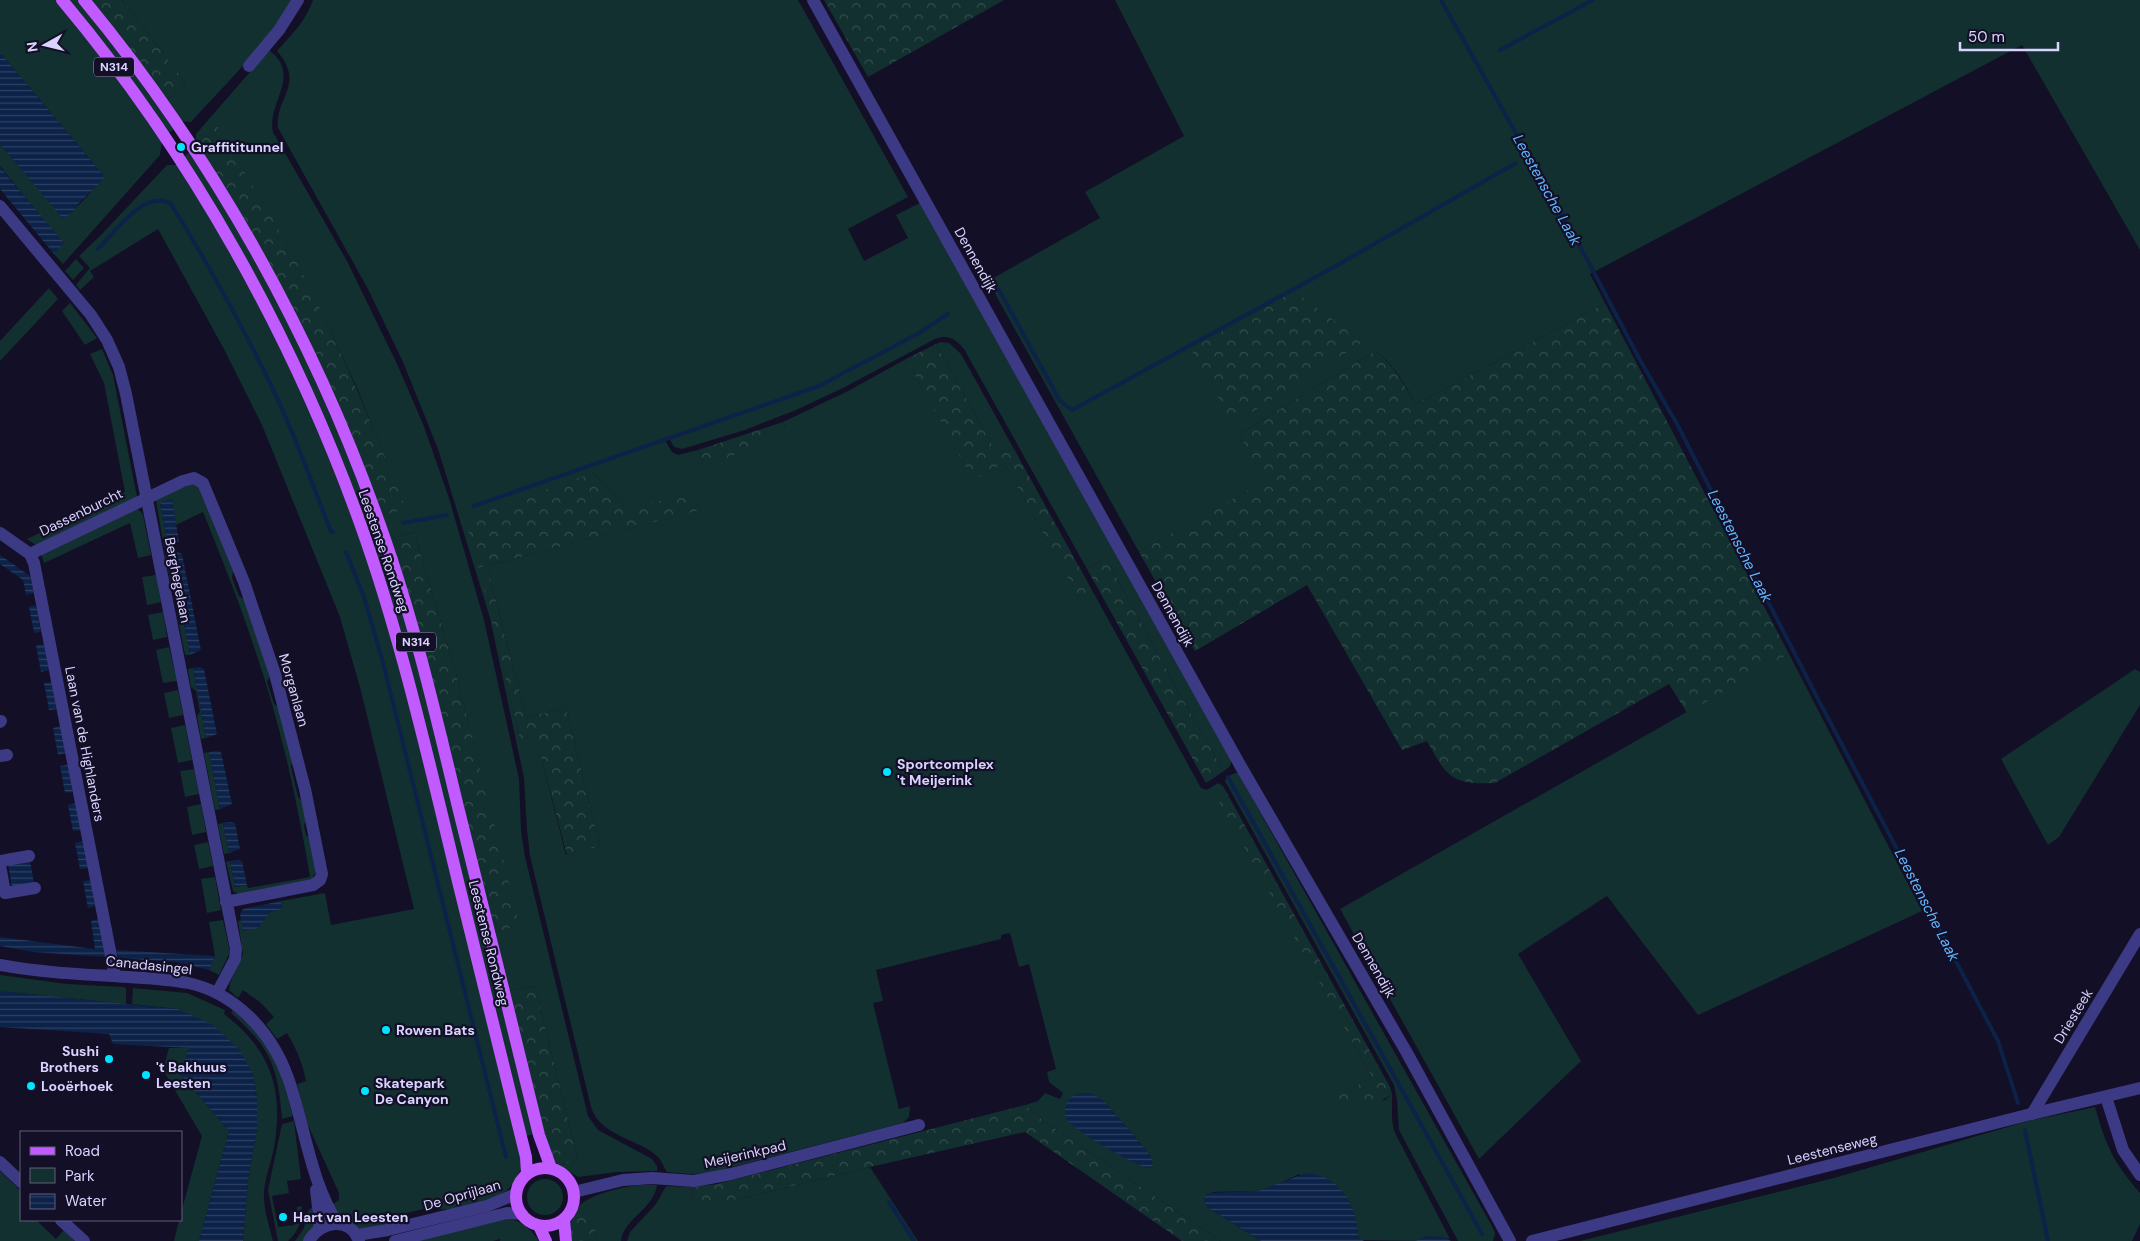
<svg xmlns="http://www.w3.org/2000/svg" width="2140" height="1241" viewBox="0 0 2140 1241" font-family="'DM Sans',sans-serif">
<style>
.green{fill:#12302f;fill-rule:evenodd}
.forest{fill:url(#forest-crowns)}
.water{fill:url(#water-rules)}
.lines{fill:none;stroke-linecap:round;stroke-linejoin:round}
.stream{stroke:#0c2248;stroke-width:4}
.street{stroke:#3d3a85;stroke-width:12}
.primary{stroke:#c25bff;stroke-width:12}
.poi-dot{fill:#00e5ff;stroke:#130f26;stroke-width:2}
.labels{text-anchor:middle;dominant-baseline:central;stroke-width:4.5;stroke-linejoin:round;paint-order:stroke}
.shield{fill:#130f26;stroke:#9e99be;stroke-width:1}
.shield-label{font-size:12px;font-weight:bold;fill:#d9d4ff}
.poi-label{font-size:14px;font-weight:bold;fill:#d9d4ff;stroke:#130f26;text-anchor:start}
.street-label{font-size:14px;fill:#d9d4ff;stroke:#130f26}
.water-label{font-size:15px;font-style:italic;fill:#62b6ff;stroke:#130f26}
</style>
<defs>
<pattern id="forest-crowns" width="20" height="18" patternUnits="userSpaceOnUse" patternTransform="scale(1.25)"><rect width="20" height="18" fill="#12302f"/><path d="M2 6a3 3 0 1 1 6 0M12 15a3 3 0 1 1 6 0" fill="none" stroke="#344d4e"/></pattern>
<pattern id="water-rules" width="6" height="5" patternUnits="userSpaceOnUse" patternTransform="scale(1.25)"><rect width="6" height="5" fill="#0c2248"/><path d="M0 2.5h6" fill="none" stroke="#2f4163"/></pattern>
</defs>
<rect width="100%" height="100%" fill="#130f26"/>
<g class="green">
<path d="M 0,0 L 56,0 L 101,57 L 162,142 L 160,155 L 63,264 L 54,254 L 63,243 L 0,166 L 0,144 L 63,218 C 76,210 95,189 103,175 L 0,52 Z"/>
<polygon points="65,0 78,0 175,128 167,134"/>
<path d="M 122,0 L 291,0 C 266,46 226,83 191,122 L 181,121 L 166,101 L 186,83 Z"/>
<path d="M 313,0 L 798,0 L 908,197 L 848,229 L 864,261 L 908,238 L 896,215 L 920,203 L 1232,760 L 1230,766 L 1224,771 L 1178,691 L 1106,558 L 1087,569 L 964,349 C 956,339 947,334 935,339 L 843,388 L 796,410 L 745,430 L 682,449 L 674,447 L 669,438 L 665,440 L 672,452 L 678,455 L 698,450 L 705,468 L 785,426 L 783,422 L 848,391 L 906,359 L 973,479 L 1004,463 L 1079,597 L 1092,590 L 1201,788 L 1207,790 L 1218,783 L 1223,786 L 1215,793 L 1372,1077 L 1334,1099 L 1385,1100 L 1392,1094 L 1392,1119 L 1394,1131 L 1450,1239 L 1428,1236 L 1415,1241 L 1361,1240 L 1358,1236 L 1358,1231 L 1299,1174 L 1276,1185 L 1258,1191 L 1212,1192 L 1207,1207 L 1261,1241 L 1221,1241 L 1045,1122 L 1025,1105 L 1038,1101 L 1045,1093 L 1060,1099 L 1063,1093 L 1049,1082 L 1047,1072 L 1056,1069 L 1029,964 L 1019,967 L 1010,933 L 1001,935 L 1001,939 L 876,970 L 883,1001 L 873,1003 L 899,1109 L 910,1106 L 909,1117 L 903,1123 L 709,1173 L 690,1174 L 667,1172 C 663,1166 661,1159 656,1155 C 636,1138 600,1136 591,1107 L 530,856 L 527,830 L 524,778 L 490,618 L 438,449 L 403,362 L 368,289 L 278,128 C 275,96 306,85 277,51 C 291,35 306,21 313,0 ZM 593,473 L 624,506 L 698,502 L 696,511 L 478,568 ZM 488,570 L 526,717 L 566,708 L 600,846 L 566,855 L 536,737 L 520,739 L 497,642 ZM 1104,1101 L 1151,1156 L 1117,1154 L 1101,1144 Z"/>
<path d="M 1115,0 L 2140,0 L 2140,250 L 2022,45 L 1590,274 L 1605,303 L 1428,398 L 1415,403 C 1404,383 1394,364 1375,351 L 1239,434 L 1265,481 L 1139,552 L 988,281 L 1100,218 L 1085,192 L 1184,136 ZM 1290,293 L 1297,293 L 1192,349 Z"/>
<path d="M 269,50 C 303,76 266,103 273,132 L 347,261 L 397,364 L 423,424 L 449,498 L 484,620 L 519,779 L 521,831 L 525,857 L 588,1116 L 598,1130 L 652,1159 L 657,1166 L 657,1171 L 617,1172 L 578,1177 L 558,1165 L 578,1160 L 535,986 L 508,991 L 493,932 L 519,925 L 457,677 L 414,532 L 389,539 L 381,516 L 405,508 L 357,388 L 326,321 L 289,248 L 217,127 L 196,145 L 196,134 Z"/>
<polygon points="190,151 229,213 301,348 366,498 415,651 535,1134 525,1136 429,744 341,461 183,158"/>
<path d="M 167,165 L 177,165 L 206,210 L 268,322 L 312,415 L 366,554 L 395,649 L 522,1160 C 519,1200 470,1211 436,1209 L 435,1206 L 391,1217 L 392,1225 C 364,1231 348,1233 333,1204 L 339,1200 L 339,1193 L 307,1123 L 297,1084 L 306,1081 C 303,1064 296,1048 287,1033 L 277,1039 L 266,1024 L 274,1017 L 260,1002 L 243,990 L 238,998 L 229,990 L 230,983 L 243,954 L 238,921 L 241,920 L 244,931 L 270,912 L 282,909 L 281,901 L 325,893 L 331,925 L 414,909 L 361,691 L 340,617 L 262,425 L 225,351 L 158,229 L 90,271 L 94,277 L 80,290 L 76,285 L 90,268 L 79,256 L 101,235 Z"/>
<polygon points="76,259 84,268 73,280 65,271"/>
<polygon points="49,288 58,299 0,361 0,341"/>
<polygon points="70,303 97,338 85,345 62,311"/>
<polygon points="941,342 949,343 961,354 1014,449 1004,452 995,450 936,344"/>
<polygon points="102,349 113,375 137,497 36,545 27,539 125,492 104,383 90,354"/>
<path d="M 193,484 L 198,486 L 233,571 L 232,578 L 239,596 L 244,599 L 270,676 L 267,682 L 274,704 L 279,707 L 292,761 L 291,767 L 298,797 L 302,801 L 306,820 L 304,826 L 306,835 L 311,839 C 313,851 322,872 310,880 L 239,894 L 233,891 L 226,862 L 230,861 L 235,887 L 247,885 L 248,888 L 310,877 C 297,799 280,722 254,647 C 239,601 221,557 203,512 L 176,525 L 172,500 L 160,502 L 168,546 L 164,547 L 156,501 L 159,497 Z"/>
<polygon points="138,509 143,515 151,555 138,558 130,523 44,563 41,554"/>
<polygon points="170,554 190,655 185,655 177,614 180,609 176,588 171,585 165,555"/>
<polygon points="156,575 161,602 147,605 142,577"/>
<polygon points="163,612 167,637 153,640 148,615"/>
<polygon points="169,647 177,681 163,683 156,650"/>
<polygon points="1789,654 1922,911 1698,1015 1607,896 1518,954 1581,1061 1479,1159 1340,909"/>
<polygon points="193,668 206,738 201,739 197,716 200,712 196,691 191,687 188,669"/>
<polygon points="2135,669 2140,672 2140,705 2059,837 2048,845 2001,759"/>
<polygon points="178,690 183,715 169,718 164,693"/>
<polygon points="185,725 192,760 178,763 171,728"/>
<polygon points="209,752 220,809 215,810 204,753"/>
<polygon points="194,769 199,794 185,797 180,771"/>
<polygon points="1235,773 1238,773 1493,1228 1495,1234 1493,1241 1458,1241 1399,1130 1397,1100 1394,1085 1225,781 1227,777"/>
<polygon points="201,804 206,832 192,835 187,807"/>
<polygon points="223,823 229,853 224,854 218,824"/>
<polygon points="208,842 213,866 199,869 194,845"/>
<polygon points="215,877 221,910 207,913 201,879"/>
<polygon points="223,920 230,952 219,975 209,970 215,956 209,922"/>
<polygon points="0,975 67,984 123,987 126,988 126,1004 0,991"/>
<path d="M 133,988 L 187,993 L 225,1010 L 224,1014 C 271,1050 284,1089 274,1148 C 271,1163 265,1177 264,1192 C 263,1208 269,1225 273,1241 L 243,1241 L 248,1180 L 257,1128 L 257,1098 L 253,1074 L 177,1009 L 132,1004 Z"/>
<path d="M 233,1010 C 273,1042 280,1069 293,1116 L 282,1119 C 278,1067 271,1048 231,1013 Z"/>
<polygon points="169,1048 190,1048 180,1074 229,1131 199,1241 174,1241 179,1220 181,1220 181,1213 202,1136 163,1070"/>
<path d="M 2095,1107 C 2107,1148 2112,1160 2140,1193 L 2140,1224 L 2132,1241 L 1580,1241 L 1834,1178 L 2028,1121 Z"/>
<path d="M 294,1121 L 301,1179 L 287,1181 L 289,1193 L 272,1196 L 278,1227 L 294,1225 L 292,1212 L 297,1211 L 297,1207 L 302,1206 C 302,1221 299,1231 288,1241 L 278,1241 L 268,1190 L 282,1124 Z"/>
<polygon points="870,1167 918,1241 627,1241 630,1232 656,1204 666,1186 693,1187 692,1201 739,1199"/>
<polygon points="0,1171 21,1191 21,1220 36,1220 56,1239 64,1230 75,1241 0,1241"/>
<circle cx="545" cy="1197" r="18"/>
<path d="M 641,1185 L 657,1185 C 654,1209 624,1218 621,1241 L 598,1241 L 591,1215 L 572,1219 C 575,1214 577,1209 580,1205 C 591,1194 626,1186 641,1185 Z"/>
<polygon points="312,1207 314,1227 304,1241 295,1241 304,1228 308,1211"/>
<path d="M 507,1219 C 520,1219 533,1231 539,1241 L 500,1241 L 500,1239 L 493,1241 L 413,1241 Z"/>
</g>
<g class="forest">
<polygon points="89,0 122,0 186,83 166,101"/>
<polygon points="824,0 1004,0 868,77"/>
<path d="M 217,126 C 241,167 266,207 289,248 C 335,332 370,420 406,509 L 381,516 L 355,449 L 196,145 Z"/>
<polygon points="1290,293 1297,293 1363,342 1233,424 1191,349"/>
<path d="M 1605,303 L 1789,654 L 1687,713 L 1669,684 L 1495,783 C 1451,785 1447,777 1427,741 L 1402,750 L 1307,585 L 1195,651 L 1139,552 L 1264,481 L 1239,434 L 1375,351 C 1394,365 1403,383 1415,403 L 1428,398 Z"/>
<polygon points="936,344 995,450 1004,452 1014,449 1092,590 1079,598 1004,463 973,480 906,359"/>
<polygon points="783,422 785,427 708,469 705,468 698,450"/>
<polygon points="593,473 624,506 694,496 698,496 697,511 478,568 465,518"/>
<polygon points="414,532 457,677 520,926 493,932 389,539"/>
<polygon points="1106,558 1178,691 1224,771 1206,783 1087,569"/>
<polygon points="488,570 526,717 566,708 600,846 567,855 536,738 520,739 480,572"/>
<path d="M 1223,786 L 1390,1087 L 1392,1094 C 1378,1106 1350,1105 1333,1099 L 1372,1077 L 1214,793 Z"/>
<polygon points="535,986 578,1160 558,1165 550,1156 508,991"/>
<polygon points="1025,1105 1045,1122 1221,1241 1182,1241 1025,1132 870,1167 739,1199 695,1207 692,1201 693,1187 717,1184"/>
<polygon points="591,1214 598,1241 569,1241 569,1225 572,1219"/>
</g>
<g class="water">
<polygon points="0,52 103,175 104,179 79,203 73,212 63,219 0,144"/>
<polygon points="0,167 64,243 54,254 0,189"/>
<polygon points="172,499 179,542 168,546 160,502"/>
<polygon points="177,552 182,554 201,650 190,655 170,554"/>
<polygon points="0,555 30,576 34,593 26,595 23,580 0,564"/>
<polygon points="36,605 41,632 34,633 29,607"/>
<polygon points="44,644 49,670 41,672 36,645"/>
<polygon points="200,667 204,669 217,734 206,738 193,668"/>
<polygon points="52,682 57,709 49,710 44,683"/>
<polygon points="61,726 66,753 58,755 53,728"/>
<polygon points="216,751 221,752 232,804 220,809 209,752"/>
<polygon points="68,765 73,792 65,793 60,766"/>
<polygon points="76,803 81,830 73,831 68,805"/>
<polygon points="230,822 235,823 240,849 229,853 223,823"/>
<polygon points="83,841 88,868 80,869 75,843"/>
<polygon points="30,860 34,883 12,887 8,864"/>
<polygon points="238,860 242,861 247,885 235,887 230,861"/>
<polygon points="91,880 95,906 88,908 83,881"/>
<polygon points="281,901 282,909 270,912 258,928 243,931 240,914 243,909"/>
<polygon points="99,919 106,957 33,952 0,946 0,937 95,949 91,921"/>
<polygon points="116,950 215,956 209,970 176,962 119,958"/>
<polygon points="0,991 177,1009 212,1024 240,1050 253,1074 257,1098 257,1128 248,1180 243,1241 199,1241 229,1131 180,1074 189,1048 113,1044 109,1034 0,1027"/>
<path d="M 1082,1093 L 1091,1093 L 1104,1101 L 1151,1156 L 1153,1165 L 1151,1168 C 1141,1170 1075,1131 1068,1121 C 1064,1116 1064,1109 1067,1103 C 1070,1096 1075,1094 1082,1093 Z"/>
<path d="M 1306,1173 C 1338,1174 1358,1205 1358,1237 L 1364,1241 L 1261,1241 L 1207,1207 L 1204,1200 L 1207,1193 L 1258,1191 Z"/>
<polygon points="1428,1236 1444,1237 1451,1241 1415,1241"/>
</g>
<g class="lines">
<g class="stream">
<polyline points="1441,0 1589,263 1640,360 1677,424 1818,699 1998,1041 2018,1103"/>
<polyline points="1500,50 1593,0"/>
<path d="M 98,249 C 115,232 145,188 171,204 C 206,260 238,318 267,377 C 292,427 311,480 331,532 L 333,532"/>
<polyline points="995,287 999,290 1060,401 1072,410 1334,267 1516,163"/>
<polyline points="474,506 819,386 919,333 948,314"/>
<polyline points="403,523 447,515"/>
<polyline points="346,552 364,597 383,663 506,1157"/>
<polyline points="1228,777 1482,1234"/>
<polyline points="2025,1130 2048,1241"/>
<polyline points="889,1202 914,1241"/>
</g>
<g class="street">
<polyline points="813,0 1240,765 1407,1053 1510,1241"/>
<polyline points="249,66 279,30 298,0"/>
<polyline points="0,206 91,315 107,340 119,367 126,394 236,949 235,959 217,993"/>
<polyline points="0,533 30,554 34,563 115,976"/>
<polyline points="30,554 183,481 194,478 203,483 244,582 275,674 305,789 322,874 320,880 313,885 226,902"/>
<polyline points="0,722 1,721"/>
<polyline points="0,756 7,755"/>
<polyline points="0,861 29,856"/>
<polyline points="0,865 5,893 35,888"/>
<path d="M 0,965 C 37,972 75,974 113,976 C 138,978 164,978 188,983 C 236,993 272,1033 288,1078 C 305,1126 310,1181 338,1224"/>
<polyline points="2106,1097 2123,1150 2140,1175"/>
<polyline points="2032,1114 2140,934"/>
<polyline points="0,1162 21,1182"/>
<polyline points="316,1190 319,1215 319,1228"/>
<polyline points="574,1192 623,1180 652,1178 694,1181 731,1174 919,1125"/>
<polyline points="61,1220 84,1241"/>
<polyline points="357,1235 388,1230 487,1206 516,1194"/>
<path d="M 309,1241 C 320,1221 350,1216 359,1241"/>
<polyline points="395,1241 507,1213 522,1214"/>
<polyline points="1532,1241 2027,1115 2140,1088"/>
</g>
<g class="primary">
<path d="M 62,0 C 192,155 293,336 361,526 C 395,621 419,720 443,819 C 470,932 498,1045 526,1157 L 527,1174"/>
<path d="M 84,0 C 213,156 314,337 381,528 C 413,618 435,711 457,803 C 485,914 512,1024 539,1135 L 551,1168"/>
<circle cx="545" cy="1197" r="29"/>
<polyline points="564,1220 566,1241"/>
<polyline points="539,1226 546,1241"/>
</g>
</g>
<g class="poi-dot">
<circle cx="181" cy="147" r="5"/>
<circle cx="887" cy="772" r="5"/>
<circle cx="386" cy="1030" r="5"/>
<circle cx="109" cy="1059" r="5"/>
<circle cx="146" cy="1075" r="5"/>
<circle cx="31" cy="1086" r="5"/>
<circle cx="365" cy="1091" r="5"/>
<circle cx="283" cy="1217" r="5"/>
</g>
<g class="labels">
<g class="shield">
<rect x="94" y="57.5" width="40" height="19" rx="4"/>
<rect x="396" y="632.5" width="40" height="19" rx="4"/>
</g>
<g class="shield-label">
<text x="114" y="67">N314</text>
<text x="416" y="642">N314</text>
</g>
<g class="poi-label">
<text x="191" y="147">Graffititunnel</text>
<text x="897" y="764">Sportcomplex<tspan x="897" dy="16">'t Meijerink</tspan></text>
<text x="396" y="1030">Rowen Bats</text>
<text x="99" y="1051" text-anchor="end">Sushi<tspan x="99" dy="16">Brothers</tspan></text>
<text x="156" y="1067">'t Bakhuus<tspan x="156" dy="16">Leesten</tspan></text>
<text x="375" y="1083">Skatepark<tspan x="375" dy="16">De Canyon</tspan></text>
<text x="41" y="1086">Looërhoek</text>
<text x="293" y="1217">Hart van Leesten</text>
</g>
<g class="street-label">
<text transform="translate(976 260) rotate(61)">Dennendijk</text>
<text transform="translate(81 512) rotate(-26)">Dassenburcht</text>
<text transform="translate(384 551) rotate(71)">Leestense Rondweg</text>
<text transform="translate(178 580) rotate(79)">Berghegelaan</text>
<text transform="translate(1173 614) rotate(61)">Dennendijk</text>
<text transform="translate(294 690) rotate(74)">Morganlaan</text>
<text transform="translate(85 744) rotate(79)">Laan van de Highlanders</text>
<text transform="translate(489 943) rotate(76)">Leestense Rondweg</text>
<text transform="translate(149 965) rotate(6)">Canadasingel</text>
<text transform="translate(1374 965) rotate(60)">Dennendijk</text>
<text transform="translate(2073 1016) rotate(-59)">Driesteek</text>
<text transform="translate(1832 1149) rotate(-14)">Leestenseweg</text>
<text transform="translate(745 1154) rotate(-13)">Meijerinkpad</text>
<text transform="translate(462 1195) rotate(-16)">De Oprijlaan</text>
</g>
<g class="water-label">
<text transform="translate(1547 190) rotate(61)">Leestensche Laak</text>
<text transform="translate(1740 546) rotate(63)">Leestensche Laak</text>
<text transform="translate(1927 905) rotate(63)">Leestensche Laak</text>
</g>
</g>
<rect x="20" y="1131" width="162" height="90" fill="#130f26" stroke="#625e7d"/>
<rect x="30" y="1147" width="25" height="8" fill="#c25bff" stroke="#625e7d"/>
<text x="65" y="1156" font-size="15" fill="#d9d4ff">Road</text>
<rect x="30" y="1168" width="25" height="15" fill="#12302f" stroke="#625e7d"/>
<text x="65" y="1181" font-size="15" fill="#d9d4ff">Park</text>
<rect x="30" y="1194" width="25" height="15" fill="url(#water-rules)" stroke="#625e7d"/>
<text x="65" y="1206" font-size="15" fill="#d9d4ff">Water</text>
<g transform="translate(45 45) rotate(262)" stroke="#130f26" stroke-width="4" paint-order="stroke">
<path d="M0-4L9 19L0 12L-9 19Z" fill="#d9d4ff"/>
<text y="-8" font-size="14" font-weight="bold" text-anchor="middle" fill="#d9d4ff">N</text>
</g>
<path d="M1960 42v8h98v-8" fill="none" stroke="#d9d4ff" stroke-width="2.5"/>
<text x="1968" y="42" font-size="15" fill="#d9d4ff" stroke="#130f26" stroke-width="4" paint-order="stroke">50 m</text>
</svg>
